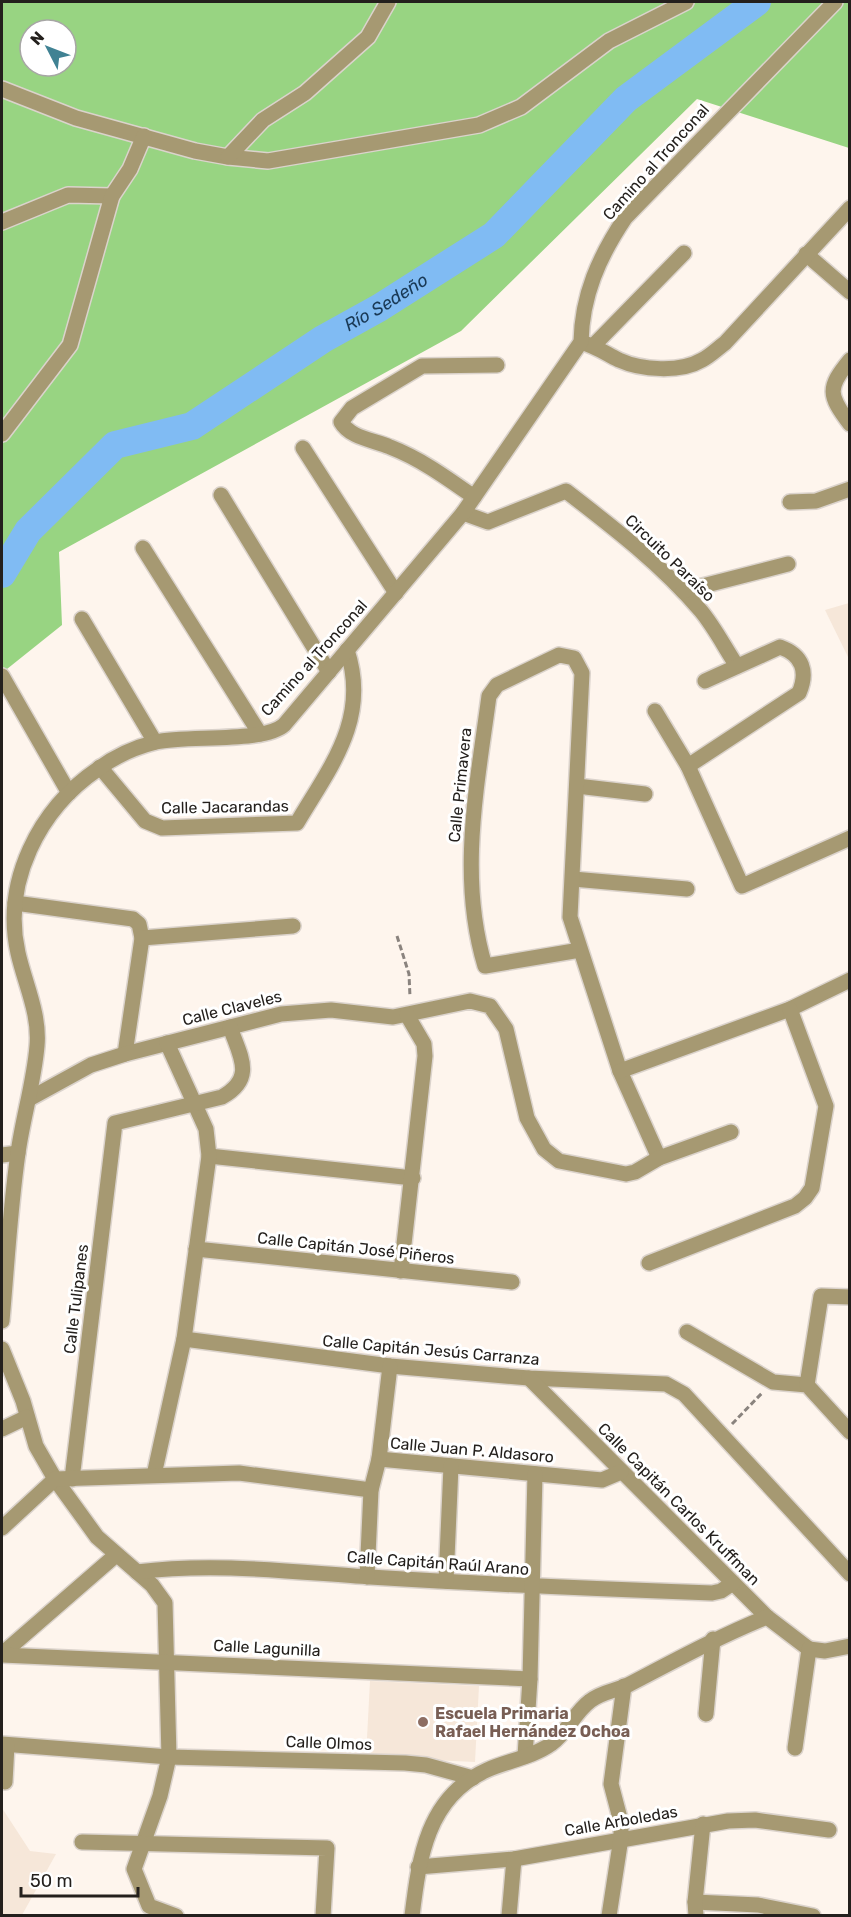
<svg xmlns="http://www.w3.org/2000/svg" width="851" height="1917" viewBox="0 0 851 1917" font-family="Rubik,sans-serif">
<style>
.built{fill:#f6e7d9}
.forest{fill:#98d482;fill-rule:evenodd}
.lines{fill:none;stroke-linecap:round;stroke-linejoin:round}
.river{stroke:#80bbf3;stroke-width:28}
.street-casing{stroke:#dbd3cc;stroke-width:18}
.path{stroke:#8a837e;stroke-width:3;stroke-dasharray:6 3;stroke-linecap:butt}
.street{stroke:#a69972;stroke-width:15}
.education-dot{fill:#8d6e63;stroke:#fff;stroke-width:2}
.labels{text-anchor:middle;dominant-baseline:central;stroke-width:6;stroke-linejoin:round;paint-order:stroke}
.street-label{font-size:16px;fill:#24201d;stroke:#fff}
.education-label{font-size:16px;font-weight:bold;fill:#785e54;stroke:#fff;text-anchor:start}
.water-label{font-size:18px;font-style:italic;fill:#193955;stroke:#fff}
</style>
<rect width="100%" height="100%" fill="#fef5ed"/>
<g class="built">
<polygon points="849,603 850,603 849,659 825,610"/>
<polygon points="370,1681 479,1686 475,1762 366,1757"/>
<polygon points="2,1808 30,1851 56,1854 22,1915 2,1915"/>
</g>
<path class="forest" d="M 2,2 L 849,2 L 849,148 L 697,99 L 461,331 L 59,552 L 62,625 L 2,673 ZM 30,30 L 66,30 L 66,66 L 30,66 Z"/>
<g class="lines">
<path class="river" id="s1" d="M 2,574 L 28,531 L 115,445 L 192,426 L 323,339 L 379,308 L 494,235 L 626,99 L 757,2"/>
<g class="street-casing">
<g id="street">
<polyline points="2,89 76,118 195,151 228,157 268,161 479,125 521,107 609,41 686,2"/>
<polyline points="228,157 263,120 305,93 368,37 388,2"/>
<polyline points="2,222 68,195 112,196"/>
<polyline points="806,254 850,292"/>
<path d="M 581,342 C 595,346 605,353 619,360 C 641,370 680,373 702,360 C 710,356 717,349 725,343 L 850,208"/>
<polyline points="594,345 684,253"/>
<path d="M 850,360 C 827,388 828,395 850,424"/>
<polyline points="2,434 70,345 112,196 130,169 144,136"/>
<polyline points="303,448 396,593"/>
<polyline points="221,495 329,672"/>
<path d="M 474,497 C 447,478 421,459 390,447 C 374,440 350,438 341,422 L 352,408 L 422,366 L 497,365"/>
<polyline points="790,502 816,501 850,489"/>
<path d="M 463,513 L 488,522 L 566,491 C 614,528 662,565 701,611 C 715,628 725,648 737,666"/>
<polyline points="143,548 260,734"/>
<polyline points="683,591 788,564"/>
<polyline points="82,619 155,742"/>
<polyline points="2,676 69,793"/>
<polyline points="655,711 688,766 742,886 850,838"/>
<path d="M 688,766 L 799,693 C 808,672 803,655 780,647 L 705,681"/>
<path d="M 100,767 L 145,821 L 162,828 L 297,823 C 330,767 370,719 347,650"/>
<polyline points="577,786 645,794"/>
<polyline points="573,879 687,889"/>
<polyline points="15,903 133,919 139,924 142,938 125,1054"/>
<polyline points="142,938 293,926"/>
<path d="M 580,950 L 485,966 C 458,877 477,786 489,696 L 497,685 L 559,655 L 574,658 L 582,673 L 570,917 L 620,1071 L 659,1158"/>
<polyline points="620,1071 790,1009 850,980"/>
<polyline points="29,1099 91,1065 125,1054 281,1014 331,1010 393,1017 470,1001 490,1006 506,1029 527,1118 544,1149 559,1161 626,1174 635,1172 659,1158 731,1132"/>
<polyline points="2,1155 18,1153"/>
<polyline points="209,1156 413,1178"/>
<polyline points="196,1249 512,1282"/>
<polyline points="649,1263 795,1206 805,1198 812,1188 826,1106 790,1009"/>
<polyline points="401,1271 425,1056 424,1044 407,1015"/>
<path d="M 2,1321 C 7,1265 10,1209 18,1153 C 23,1117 34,1082 37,1046 C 40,1014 25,984 18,953 C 2,882 39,809 98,769 C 114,757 136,747 156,742 C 187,735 264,743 284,725 L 463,513 L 581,342 C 582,295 599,257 625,218 L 835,2"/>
<polyline points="687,1332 773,1382 807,1385 850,1432"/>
<polyline points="184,1339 390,1366 529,1378 666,1384 684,1394 850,1574"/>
<polyline points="2,1349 23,1401 36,1446 55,1479 97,1537 152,1585 165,1603 169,1757 160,1796 134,1869 149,1906 176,1916"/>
<polyline points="529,1378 767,1617 809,1649"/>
<polyline points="807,1385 821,1296 850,1297"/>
<polyline points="2,1429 27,1417"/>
<polyline points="379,1459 602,1480 621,1472"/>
<polyline points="154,1475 184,1339 209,1156 206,1129 167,1043"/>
<path d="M 72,1479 L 115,1123 L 222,1097 C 256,1078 240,1056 230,1027"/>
<polyline points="2,1528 55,1479 239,1473 371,1490"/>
<path d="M 137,1572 C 215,1562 293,1572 370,1577 C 484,1584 598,1589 712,1593 L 721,1591 L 733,1583"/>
<polyline points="367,1577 371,1490 379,1459 390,1366"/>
<polyline points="446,1581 451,1466"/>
<polyline points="809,1649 825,1651 850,1646"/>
<polyline points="2,1654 116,1555"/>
<polyline points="2,1655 530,1679"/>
<polyline points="706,1714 713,1639"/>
<polyline points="2,1744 169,1757 405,1763 426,1765 473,1778"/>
<polyline points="795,1748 809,1649"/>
<polyline points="525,1756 530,1679 535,1474"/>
<polyline points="5,1782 7,1745"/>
<polyline points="82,1842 327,1848 323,1916"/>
<polyline points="418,1867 514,1859 728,1821 755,1820 829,1830"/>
<polyline points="695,1902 758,1905 813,1916"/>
<path d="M 412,1916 C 419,1858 427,1797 487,1770 C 507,1761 533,1757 551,1744 C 567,1733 574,1713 590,1701 C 601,1692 615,1691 628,1685 C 674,1661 718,1637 767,1617"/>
<polyline points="509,1916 514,1859"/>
<polyline points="609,1916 621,1838 621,1822 611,1784 624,1686"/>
<polyline points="696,1916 695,1902 703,1824"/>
</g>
</g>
<g class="path">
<polyline points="397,936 409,974 410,997"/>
<polyline points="732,1424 763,1392"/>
</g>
<use href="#street" class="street"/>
</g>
<circle class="education-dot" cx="423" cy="1722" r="6"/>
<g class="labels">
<g class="street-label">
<text transform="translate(656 162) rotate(-48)">Camino al Tronconal</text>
<text transform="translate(670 558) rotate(44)">Circuito Paraíso</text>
<text transform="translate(314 658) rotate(-48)">Camino al Tronconal</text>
<text transform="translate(460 785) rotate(-84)">Calle Primavera</text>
<text transform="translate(225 807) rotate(-1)">Calle Jacarandas</text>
<text transform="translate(232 1008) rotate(-14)">Calle Claveles</text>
<text transform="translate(356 1248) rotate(6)">Calle Capitán José Piñeros</text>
<text transform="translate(76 1299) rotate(-83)">Calle Tulipanes</text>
<text transform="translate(431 1350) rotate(5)">Calle Capitán Jesús Carranza</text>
<text transform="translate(472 1450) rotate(5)">Calle Juan P. Aldasoro</text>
<text transform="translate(679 1504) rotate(45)">Calle Capitán Carlos Kruffman</text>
<text transform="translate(438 1563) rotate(4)">Calle Capitán Raúl Arano</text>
<text transform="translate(267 1648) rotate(3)">Calle Lagunilla</text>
<text transform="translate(329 1743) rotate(2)">Calle Olmos</text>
<text transform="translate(621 1821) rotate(-10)">Calle Arboledas</text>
</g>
<g class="education-label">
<text x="435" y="1713">Escuela Primaria<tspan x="435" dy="18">Rafael Hernández Ochoa</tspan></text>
</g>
<g class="water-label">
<text stroke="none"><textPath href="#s1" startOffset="482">Río Sedeño</textPath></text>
</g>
</g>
<rect width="851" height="1917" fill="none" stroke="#24201d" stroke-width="6"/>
<g transform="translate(48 48) rotate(312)"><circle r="28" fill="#ffffff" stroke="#a7a6a5" stroke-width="1.5"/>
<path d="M0-4.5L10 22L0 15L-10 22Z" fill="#408293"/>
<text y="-9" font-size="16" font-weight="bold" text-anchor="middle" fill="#24201d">N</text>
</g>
<path d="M21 1887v9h117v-9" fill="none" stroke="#24201d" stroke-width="3"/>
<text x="30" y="1887" font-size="18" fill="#24201d" stroke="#ffffff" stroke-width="4.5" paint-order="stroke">50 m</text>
</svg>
